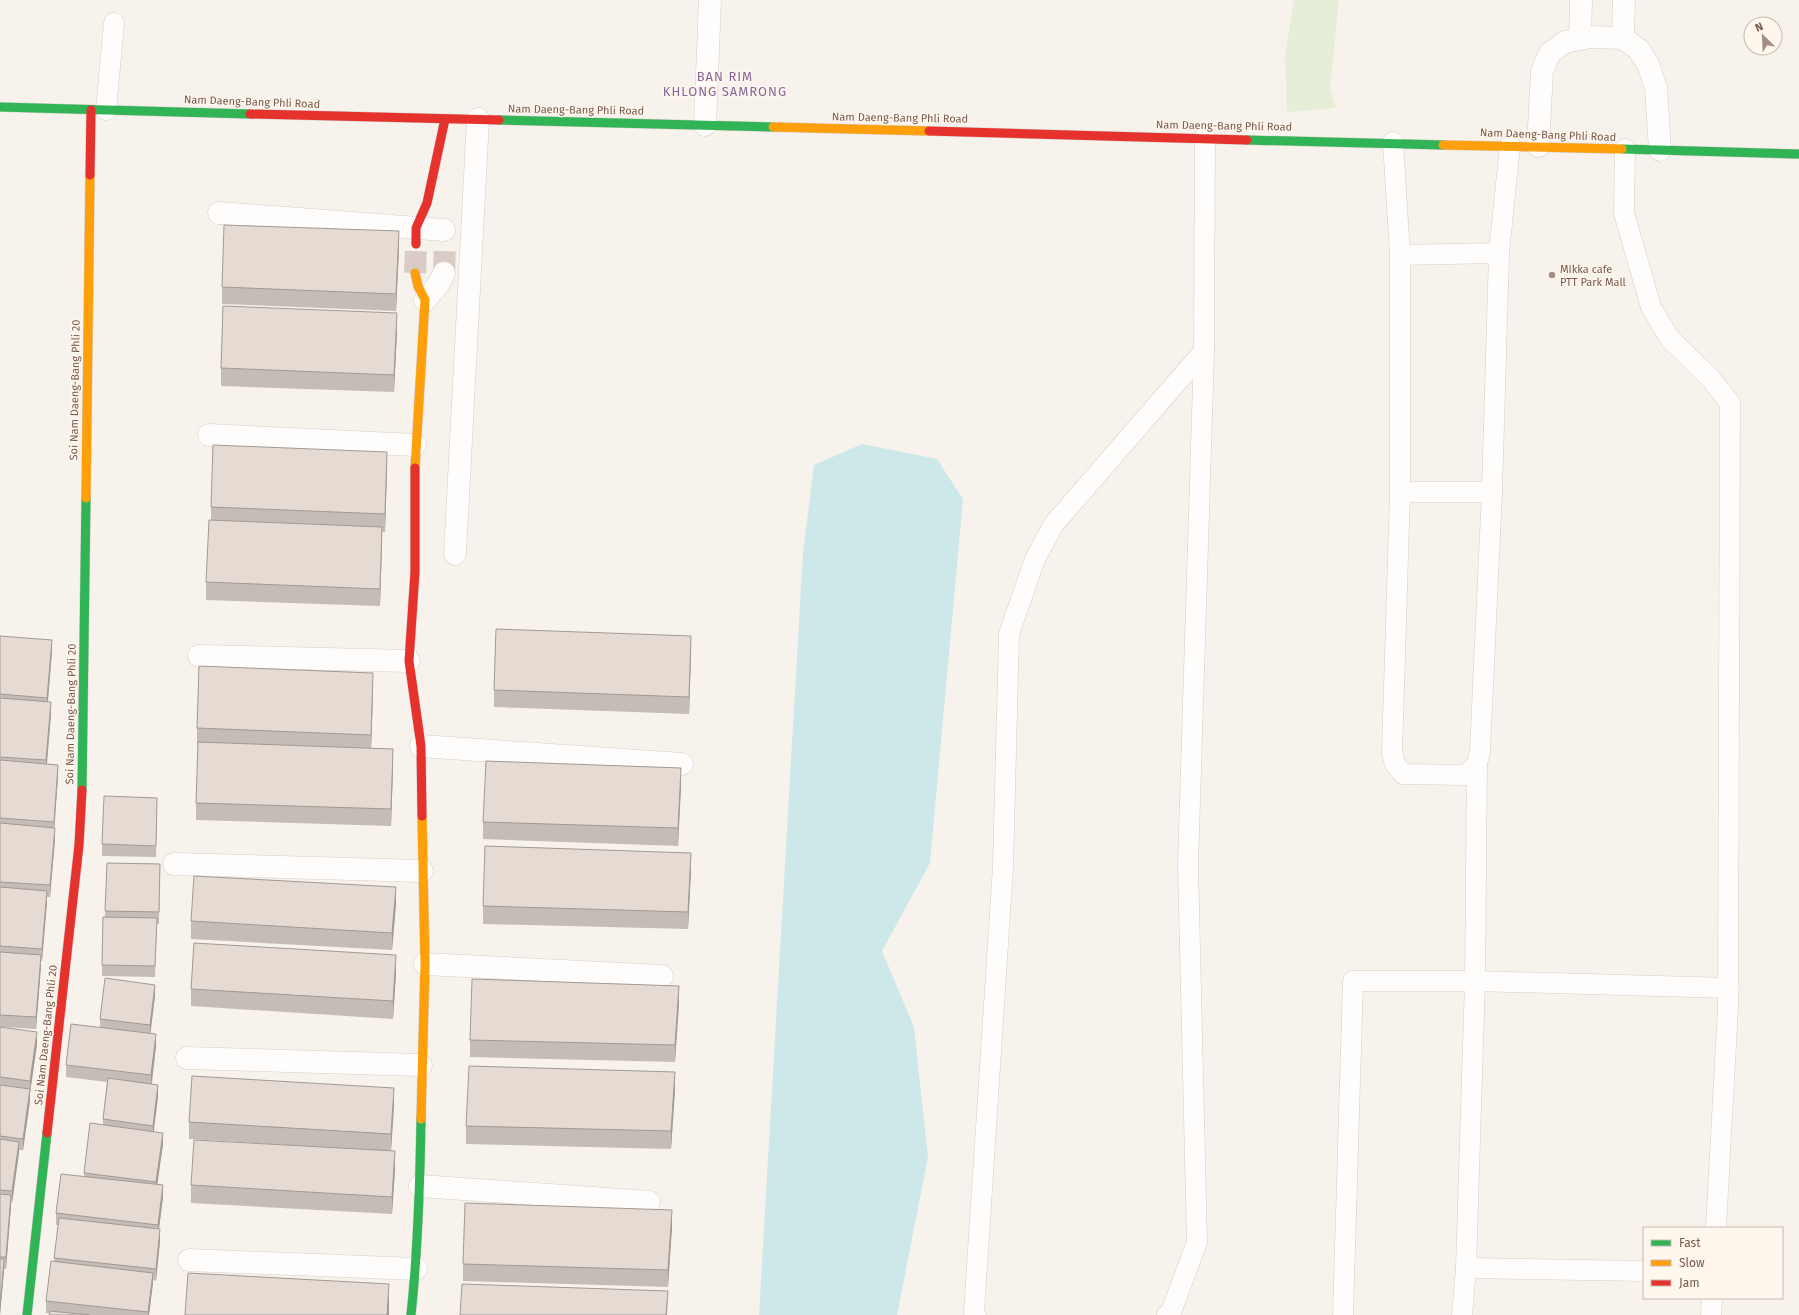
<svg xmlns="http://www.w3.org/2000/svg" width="1799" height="1315" viewBox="0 0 1799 1315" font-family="'Fira Sans',sans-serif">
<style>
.green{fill:#e6eed7}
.water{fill:#cde8e8}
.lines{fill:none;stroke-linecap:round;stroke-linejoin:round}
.street-tunnel{stroke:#d8ccc4;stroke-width:22;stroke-dasharray:22 11;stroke-linecap:butt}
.secondary-tunnel{stroke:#d8ccc4;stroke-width:22;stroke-dasharray:22 11;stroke-linecap:butt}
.lane-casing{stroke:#d6cec8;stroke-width:21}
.street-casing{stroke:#d6cec8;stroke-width:23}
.fast-casing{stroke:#d7cec8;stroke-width:10}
.slow-casing{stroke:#d7cec8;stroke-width:10}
.jam-casing{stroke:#d7cec8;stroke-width:10}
.lane{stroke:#fefdfc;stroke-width:20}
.street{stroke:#fefdfc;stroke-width:22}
.fast{stroke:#30b455;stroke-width:9}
.slow{stroke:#ff9f0a;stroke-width:9}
.jam{stroke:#e5322d;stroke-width:9}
.wall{fill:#c5bcb5}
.shaded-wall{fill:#a09994}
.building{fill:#e5dbd3;stroke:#a09994}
.poi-dot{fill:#a48e83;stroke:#fff7ee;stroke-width:1.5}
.labels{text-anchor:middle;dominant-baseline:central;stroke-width:3;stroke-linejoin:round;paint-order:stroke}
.street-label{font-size:11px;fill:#77584b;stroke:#fff7ee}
.poi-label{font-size:11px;fill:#77584b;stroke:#fff7ee;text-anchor:start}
.quarter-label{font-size:13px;letter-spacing:1px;fill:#86669a;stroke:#fff7ee}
</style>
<rect width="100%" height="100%" fill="#f8f2ec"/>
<polygon class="green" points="1294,0 1339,0 1330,89 1336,108 1287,112 1285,55"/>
<polygon class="water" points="862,444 937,459 963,499 930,863 882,951 914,1027 928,1157 897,1315 759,1315 803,553 814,465"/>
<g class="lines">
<polyline class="street-tunnel" points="444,273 445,244"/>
<polyline class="secondary-tunnel" points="415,273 416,244"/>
<g class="lane-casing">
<g id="lane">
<polyline points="106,110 114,23"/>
<polyline points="1393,142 1400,255 1499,253 1510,145"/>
<polyline points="1625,149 1624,213 1651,307 1670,339 1711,379 1730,403 1728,1007 1716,1228"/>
<polyline points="1400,255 1400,492 1492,492 1499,253"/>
<polyline points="1400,492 1392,752 1395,764 1403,774 1466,775 1477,764 1480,751 1492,492"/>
<polyline points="1466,1268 1475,981 1477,764"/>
<polyline points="976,1315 974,1312 1003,867 1009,634 1035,559 1054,524 1204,351 1205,137"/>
<polyline points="1167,1315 1171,1312 1197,1242 1188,865 1204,351"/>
<polyline points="1343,1315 1353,981 1475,981 1729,988"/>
<polyline points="1462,1315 1466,1268 1644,1271"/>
<polyline points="1711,1315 1712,1298"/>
</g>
</g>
<g class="street-casing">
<g id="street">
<polyline points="1623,38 1624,0"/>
<polyline points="1580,39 1581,0"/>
<polyline points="705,125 710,0"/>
<polyline points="1538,146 1542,71 1550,53 1565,42 1591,37 1623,38 1639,50 1648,64 1656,88 1660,150"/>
<polyline points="219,213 444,230"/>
<polyline points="425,300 438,285 444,273"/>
<polyline points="209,435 415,445"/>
<polyline points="455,554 478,119"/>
<polyline points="199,656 409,661"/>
<polyline points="421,746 682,764"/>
<polyline points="174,864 422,871"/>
<polyline points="425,964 662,976"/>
<polyline points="187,1058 421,1065"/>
<polyline points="420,1186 649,1202"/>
<polyline points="189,1260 416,1269"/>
</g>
</g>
<g class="fast-casing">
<g id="fast">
<polyline points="0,107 250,114"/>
<polyline points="499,120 773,127"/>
<polyline points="1247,140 1443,145"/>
<polyline points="1622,149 1799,154"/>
<polyline points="82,790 86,498"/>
<polyline points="27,1315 47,1133"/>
<path d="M 411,1315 C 418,1250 420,1184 421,1119"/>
</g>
</g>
<g class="slow-casing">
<g id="slow">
<polyline points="773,127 929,131"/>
<polyline points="1443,145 1622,149"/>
<polyline points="415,273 418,286 425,300 415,468"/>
<polyline points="86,498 90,175"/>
<polyline points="421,1119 425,964 422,816"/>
</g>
</g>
<g class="jam-casing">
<g id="jam">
<polyline points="250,114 499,120"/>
<polyline points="929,131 1247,140"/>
<polyline points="90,175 91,110"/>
<polyline points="416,244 416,228 427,203 445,119"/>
<polyline points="415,468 415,572 409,661 421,746 422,816"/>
<polyline points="47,1133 79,845 82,790"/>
</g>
</g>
<use href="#lane" class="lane"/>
<use href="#street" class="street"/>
<use href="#fast" class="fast"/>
<use href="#slow" class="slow"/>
<use href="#jam" class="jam"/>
</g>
<g class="wall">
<polygon points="399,248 396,311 222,304 222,287"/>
<polygon points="397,331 394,392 221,386 221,368"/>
<polygon points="387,469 385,532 382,532 380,606 206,600 206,582 211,520 211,507"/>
<polygon points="0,636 52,651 48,702 51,714 47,764 58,776 54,827 55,839 50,897 47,897 42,961 41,961 36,1029 0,1027"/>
<polygon points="691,653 689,714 494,707 494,690"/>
<polygon points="373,690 371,748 393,766 391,826 196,820 196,803 198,745 197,745 197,728"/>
<polygon points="681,786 678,846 483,839 483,822"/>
<polygon points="157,810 156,857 102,856 102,844"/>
<polygon points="107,863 160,864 159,924 157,924 155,977 102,976 102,965 105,917"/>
<polygon points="691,870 688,929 483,924 483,906"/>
<polygon points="396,904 392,950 191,939 191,921"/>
<polygon points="396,973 393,1019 191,1006 191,989"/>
<polygon points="155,996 150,1034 156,1046 152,1084 158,1097 153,1131 163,1144 157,1184 163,1197 159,1229 160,1241 156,1281 153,1280 149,1315 49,1315 50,1313 46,1313 46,1301 54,1262 58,1225 56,1225 56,1213 84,1176 84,1173 103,1125 103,1119 107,1082 66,1077 66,1065 100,1028 100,1019"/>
<polygon points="679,1003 675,1062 470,1057 470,1040"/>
<polygon points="0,1027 37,1044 30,1093 30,1101 23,1150 19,1150 12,1203 11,1203 6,1269 4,1269 0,1315"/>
<polygon points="675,1090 671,1149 466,1144 466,1126"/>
<polygon points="394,1106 391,1151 395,1169 392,1214 191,1203 191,1185 319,1147 189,1139 189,1122"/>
<polygon points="672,1227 668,1287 463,1281 463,1264"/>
</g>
<g class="shaded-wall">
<polygon points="399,231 399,248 396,311 396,294"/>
<polygon points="397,313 397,331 394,392 394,375"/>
<polygon points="387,452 387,469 385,532 385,514"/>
<polygon points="382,527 382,544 380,606 380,589"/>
<polygon points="691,636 691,653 689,714 689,697"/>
<polygon points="52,640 52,651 47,710 47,698"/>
<polygon points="373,673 373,690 371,752 371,735"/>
<polygon points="51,702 51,714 46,772 46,760"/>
<polygon points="393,749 393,766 391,826 391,809"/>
<polygon points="58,765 58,776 54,834 54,822"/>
<polygon points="681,768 681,786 678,846 678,828"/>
<polygon points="55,828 55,839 50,897 50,885"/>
<polygon points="691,853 691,870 688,929 688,912"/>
<polygon points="396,887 396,904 392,950 392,933"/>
<polygon points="47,891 47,903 42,961 42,949"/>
<polygon points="41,955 41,967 36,1029 36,1017"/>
<polygon points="396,955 396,973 393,1019 393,1001"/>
<polygon points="155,985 155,996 150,1037 150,1025"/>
<polygon points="679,986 679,1003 675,1062 675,1045"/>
<polygon points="37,1032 37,1044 30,1093 30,1081"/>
<polygon points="156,1034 156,1046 151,1087 151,1075"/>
<polygon points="675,1072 675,1090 671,1149 671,1131"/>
<polygon points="158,1085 158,1097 153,1138 153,1126"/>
<polygon points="394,1088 394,1106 391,1151 391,1134"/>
<polygon points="30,1089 30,1101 23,1150 23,1139"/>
<polygon points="163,1133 163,1144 156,1194 156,1182"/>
<polygon points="19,1142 19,1153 12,1203 12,1191"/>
<polygon points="395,1151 395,1169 392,1214 392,1197"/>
<polygon points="163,1185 163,1197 158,1236 158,1225"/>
<polygon points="11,1195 11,1207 6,1269 6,1257"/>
<polygon points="672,1210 672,1227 668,1287 668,1270"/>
<polygon points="160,1229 160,1241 156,1281 156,1269"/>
<polygon points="4,1259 4,1271 0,1315 0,1307"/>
<polygon points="153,1273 153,1284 149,1315 148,1315"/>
<polygon points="389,1284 389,1315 387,1315"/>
<polygon points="668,1291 667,1315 666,1315"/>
</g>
<g class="building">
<polygon points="224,225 399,231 396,294 222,287"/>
<polygon points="223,306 397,313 394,375 221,368"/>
<polygon points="213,445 387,452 385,514 211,507"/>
<polygon points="209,520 382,527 380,589 206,582"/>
<polygon points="496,629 691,636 689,697 494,690"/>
<polygon points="0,636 52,640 47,698 0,694"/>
<polygon points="199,666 373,673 371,735 197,728"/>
<polygon points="0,698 51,702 46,760 0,757"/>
<polygon points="198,742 393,749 391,809 196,803"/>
<polygon points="0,760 58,765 54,822 0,818"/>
<polygon points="486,761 681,768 678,828 483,822"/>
<polygon points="104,796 157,798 156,846 102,844"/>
<polygon points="0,823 55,828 50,885 0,882"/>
<polygon points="485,846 691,853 688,912 483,906"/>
<polygon points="107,863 160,864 159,912 105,911"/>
<polygon points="194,876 396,887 392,933 191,921"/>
<polygon points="0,887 47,891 42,949 0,946"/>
<polygon points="103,917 157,918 155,966 102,965"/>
<polygon points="194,943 396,955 393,1001 191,989"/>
<polygon points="0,952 41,955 36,1017 0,1015"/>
<polygon points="105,978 155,985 150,1025 100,1019"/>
<polygon points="472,979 679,986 675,1045 470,1040"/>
<polygon points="71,1024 156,1034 151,1075 66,1065"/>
<polygon points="0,1027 37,1032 30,1081 0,1077"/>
<polygon points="469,1066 675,1072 671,1131 466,1126"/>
<polygon points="192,1076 394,1088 391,1134 189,1122"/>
<polygon points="108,1078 158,1085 153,1126 103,1119"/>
<polygon points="0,1085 30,1089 23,1139 0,1136"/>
<polygon points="90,1123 163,1133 156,1182 84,1173"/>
<polygon points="0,1139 19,1142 12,1191 0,1190"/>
<polygon points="194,1140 395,1151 392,1197 191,1185"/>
<polygon points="61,1174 163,1185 158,1225 56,1213"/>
<polygon points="0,1194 11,1195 6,1257 0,1257"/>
<polygon points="465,1203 672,1210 668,1270 463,1264"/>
<polygon points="59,1218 160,1229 156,1269 54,1258"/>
<polygon points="0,1259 4,1259 0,1307"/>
<polygon points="51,1261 153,1273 148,1312 46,1301"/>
<polygon points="188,1273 389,1284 387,1315 185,1315"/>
<polygon points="462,1284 668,1291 666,1315 460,1315"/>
<polygon points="50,1311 90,1315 49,1315"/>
</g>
<circle class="poi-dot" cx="1552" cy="275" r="4"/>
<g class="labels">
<g class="street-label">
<text transform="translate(252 102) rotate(2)">Nam Daeng-Bang Phli Road</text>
<text transform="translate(576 110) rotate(1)">Nam Daeng-Bang Phli Road</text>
<text transform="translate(900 118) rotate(1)">Nam Daeng-Bang Phli Road</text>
<text transform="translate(1224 126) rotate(1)">Nam Daeng-Bang Phli Road</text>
<text transform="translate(1548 135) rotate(2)">Nam Daeng-Bang Phli Road</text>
<text transform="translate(75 390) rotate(-89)">Soi Nam Daeng-Bang Phli 20</text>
<text transform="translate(71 714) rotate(-89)">Soi Nam Daeng-Bang Phli 20</text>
<text transform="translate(46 1035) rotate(-84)">Soi Nam Daeng-Bang Phli 20</text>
</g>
<g class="poi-label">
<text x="1560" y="269">Mikka cafe<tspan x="1560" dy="13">PTT Park Mall</tspan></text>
</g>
<g class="quarter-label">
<text x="725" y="76">BAN RIM<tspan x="725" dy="15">KHLONG SAMRONG</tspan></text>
</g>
</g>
<rect x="1643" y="1227" width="140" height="72" fill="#fff7ee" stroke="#c9b7ad"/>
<rect x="1651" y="1240" width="20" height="6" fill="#30b455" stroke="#c9b7ad"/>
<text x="1679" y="1247" font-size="12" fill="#77584b">Fast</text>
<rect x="1651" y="1260" width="20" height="6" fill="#ff9f0a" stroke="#c9b7ad"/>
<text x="1679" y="1267" font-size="12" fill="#77584b">Slow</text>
<rect x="1651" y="1280" width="20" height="6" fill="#e5322d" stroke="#c9b7ad"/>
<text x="1679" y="1287" font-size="12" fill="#77584b">Jam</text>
<g transform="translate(1763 36) rotate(336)"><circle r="19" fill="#fff7ee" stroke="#c9b7ad"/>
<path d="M0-3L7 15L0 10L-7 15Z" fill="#a48e83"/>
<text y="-6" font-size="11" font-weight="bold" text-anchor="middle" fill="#77584b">N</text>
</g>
</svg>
